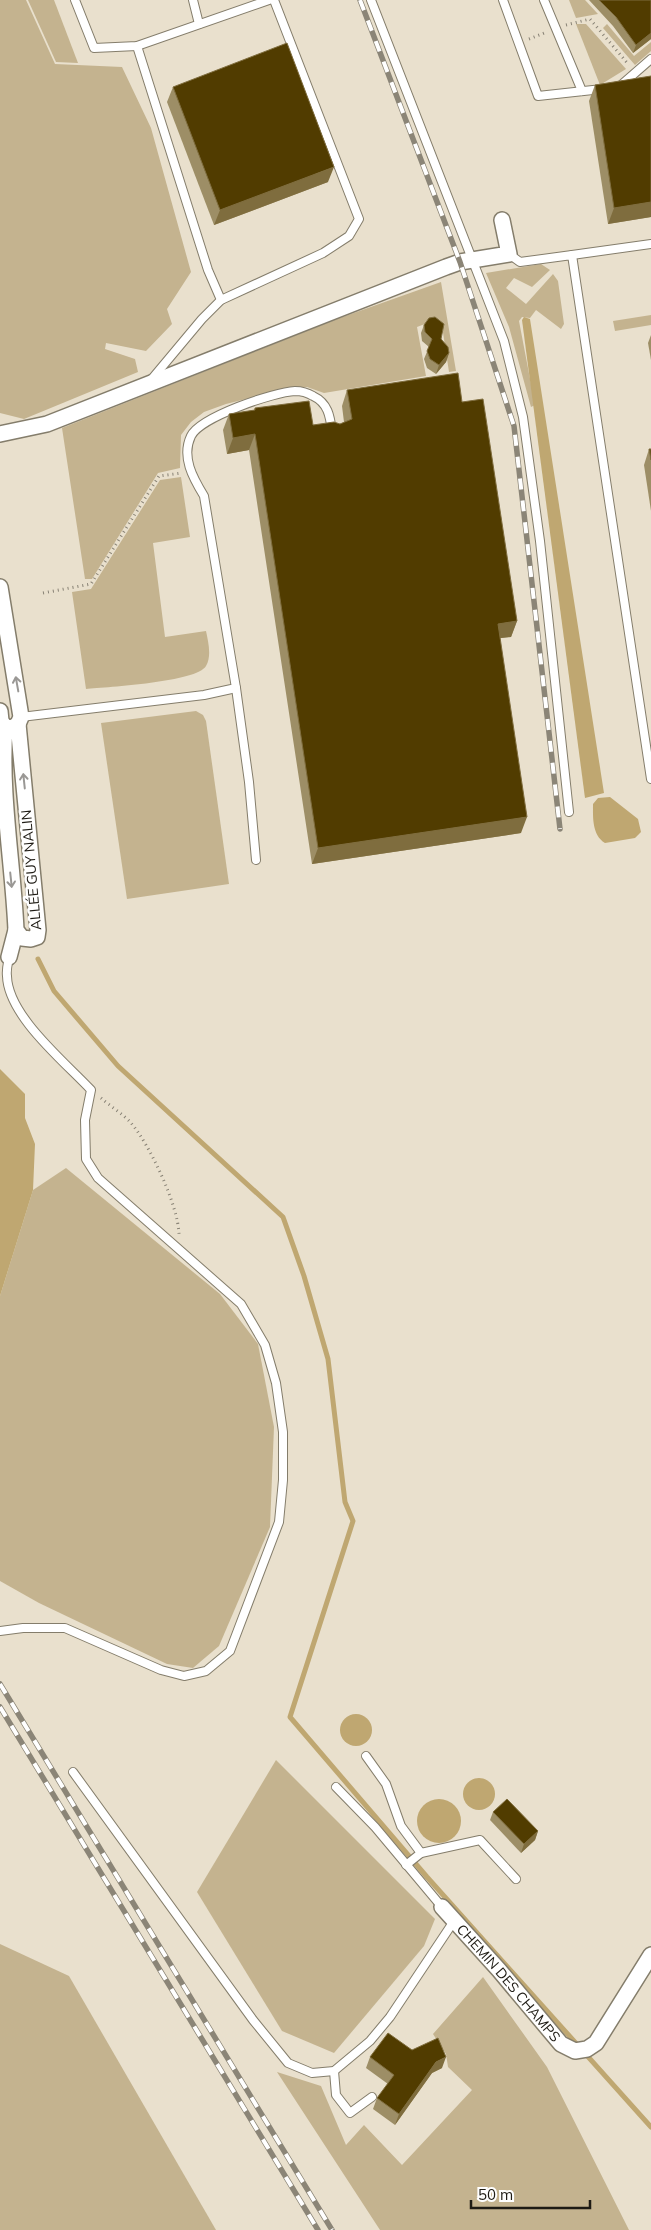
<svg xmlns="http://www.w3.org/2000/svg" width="651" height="2230" viewBox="0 0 651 2230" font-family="Mulish,sans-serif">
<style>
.green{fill:#c4b38f}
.water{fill:#bfa771}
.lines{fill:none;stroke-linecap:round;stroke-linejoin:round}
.stream{stroke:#bfa771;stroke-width:5}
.lane-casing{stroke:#847d6b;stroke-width:10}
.street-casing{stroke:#847d6b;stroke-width:18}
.path{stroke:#888275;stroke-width:3;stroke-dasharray:1 4;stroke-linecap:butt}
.lane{stroke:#fff;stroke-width:8}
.street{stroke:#fff;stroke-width:15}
.rail-casing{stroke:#8b8577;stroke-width:5.5}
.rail{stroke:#fff;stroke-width:4;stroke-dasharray:11;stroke-linecap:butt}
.wall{fill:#9d8e66}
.shaded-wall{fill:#7f6d3e}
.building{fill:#513c00;stroke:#7f6d3e}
.oneway{stroke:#9a9895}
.labels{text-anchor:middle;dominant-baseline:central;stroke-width:5;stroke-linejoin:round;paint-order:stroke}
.street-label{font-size:14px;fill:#1e1b14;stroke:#fff}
</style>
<rect width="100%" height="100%" fill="#e9e0cd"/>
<g class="green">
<polygon points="0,0 26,0 55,64 122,67 151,128 191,272 167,309 172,324 146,351 106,343 105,349 135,359 138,372 24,419 0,413"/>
<polygon points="28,0 54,0 78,63 56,62"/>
<polygon points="569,0 585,0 598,14 576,18"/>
<polygon points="576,24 586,24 626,69 600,85"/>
<polygon points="607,24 634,56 651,42 651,51 635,65 603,28"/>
<polygon points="541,264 550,270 532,287 514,278 506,288 526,304 553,274 558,281 564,324 561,329 536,310 530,318 522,317 519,321 535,405 531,407 509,327 486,273"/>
<polygon points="441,282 456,371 449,372 442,326 430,322 417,327 426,376 324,393 307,387 289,388 226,404 204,412 191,422 181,435 180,468 158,473 92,579 85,579 62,428 337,319"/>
<polygon points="651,315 651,325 615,331 613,321"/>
<path d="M 181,477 L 190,537 L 153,543 L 165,637 L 206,631 C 208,641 212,656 206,666 C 197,682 108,687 86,689 L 72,592 L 91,589 L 160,480 Z"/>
<polygon points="196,711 203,715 206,721 229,884 127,899 101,723"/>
<polygon points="66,1168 220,1294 258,1344 274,1427 270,1527 219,1646 193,1668 167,1664 39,1603 0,1581 0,1296 33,1190"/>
<polygon points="276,1760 435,1919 424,1946 334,2053 282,2031 197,1892"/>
<polygon points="0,1944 69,1976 216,2230 0,2230"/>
<polygon points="483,1977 547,2067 629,2230 380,2230 277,2072 321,2086 346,2145 364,2125 402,2165 472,2090 448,2067 446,2054 433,2034"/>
</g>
<g class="water">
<polygon points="524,317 530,319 604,793 585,798 522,320"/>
<path d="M 610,797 L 638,819 L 641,832 L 635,838 L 605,843 C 592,835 593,818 593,804 L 598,798 Z"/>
<polygon points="0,1069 25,1094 25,1118 35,1144 33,1190 0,1296"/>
<circle cx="356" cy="1730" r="16"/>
<circle cx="479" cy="1794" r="16"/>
<circle cx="439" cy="1821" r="22"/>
</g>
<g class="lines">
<polyline class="stream" points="38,959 54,991 118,1066 283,1217 304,1276 328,1359 345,1502 353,1521 290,1717 427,1877 651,2127"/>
<g class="lane-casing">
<g id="lane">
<polyline points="75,0 94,48 137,46 269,0"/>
<polyline points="193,0 199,24"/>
<polyline points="371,0 504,341 523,417 540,541 569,812"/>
<polyline points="503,0 538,96 602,89"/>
<polyline points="544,0 582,91"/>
<polyline points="137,46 208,270 221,300"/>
<polyline points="620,86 651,59"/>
<polyline points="509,254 520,262 572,255 651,779"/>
<polyline points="572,255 651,244"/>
<polyline points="151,380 202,319 221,300 323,253 349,236 359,219 274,0"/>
<polyline points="236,688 249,782 256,860"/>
<path d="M 21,717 L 204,695 L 236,688 L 204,496 C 193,478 181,457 191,436 C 200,417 274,392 295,391 C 301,391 308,393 313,396 C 328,403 330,416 332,431"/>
<path d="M 0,1631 L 23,1628 L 65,1628 L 161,1670 L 184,1676 L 206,1671 L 230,1651 L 279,1522 L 283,1480 L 283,1432 L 276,1383 L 265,1345 L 241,1304 L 98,1178 L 86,1159 L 85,1120 L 91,1090 C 65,1062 8,1016 7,976 C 6,970 8,963 9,957"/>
<polyline points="366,1756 386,1784 401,1826 421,1853"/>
<polyline points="73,1772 253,2020 288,2063 312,2073 334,2071 370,2041 390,2017 454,1921"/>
<polyline points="336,1787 375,1827 442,1907"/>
<polyline points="406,1865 421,1853 480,1840 516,1879"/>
<polyline points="334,2071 336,2095 350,2113 372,2097"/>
</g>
</g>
<g class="street-casing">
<g id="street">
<polyline points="0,434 47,424 446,267 460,262 509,254 502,220"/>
<polyline points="0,587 21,717 18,724 12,728 5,727 1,721 0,711"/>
<path d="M 5,727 C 0,793 13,863 16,930 L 22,938 L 31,939 L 37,937 L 38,930 L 18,724"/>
<polyline points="9,957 16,930"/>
<path id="s1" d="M 442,1907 L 499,1970 L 561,2044 L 575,2051 L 587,2049 L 596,2043 L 651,1955"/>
</g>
</g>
<g class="path">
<polyline points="566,25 590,19 629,65"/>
<polyline points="529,39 547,32"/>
<polyline points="43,593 91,584 159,476 182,473"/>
<path d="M 101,1098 C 110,1106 123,1114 131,1123 C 150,1145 178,1205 179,1234"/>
</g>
<use href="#lane" class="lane"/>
<use href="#street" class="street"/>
<g class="rail-casing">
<g id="rail">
<polyline points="360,0 460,262 514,426 560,829"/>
<polyline points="0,1684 332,2230"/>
<polyline points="0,1707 318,2230"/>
</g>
</g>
<use href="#rail" class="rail"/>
</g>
<g class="wall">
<polygon points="589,0 651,0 651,39 633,53 613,26"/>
<polygon points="651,76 651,217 608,224 589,101 595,85"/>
<polygon points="173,87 328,182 214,225 167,102"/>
<polygon points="424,325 441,339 449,353 446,362 436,374 427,368 424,359 429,347 422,341 421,333"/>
<polygon points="651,335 651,360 648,343"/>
<polygon points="347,390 462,402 517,621 511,637 500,638 521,833 312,864 249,450 227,454 223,430 229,414 254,410 255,408 313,425 340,424 344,422 342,406"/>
<polygon points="649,449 651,449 651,511 644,465"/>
<polygon points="493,1812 538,1831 535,1840 521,1853 490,1820"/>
<polygon points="370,2057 442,2068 432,2073 395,2125 373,2109 377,2098 388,2084 366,2068"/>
</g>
<g class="shaded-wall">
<polygon points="651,33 651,39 633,53 636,45"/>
<polygon points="334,167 328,182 214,225 220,210"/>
<polygon points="651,202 651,217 608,224 614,208"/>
<polygon points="449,353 446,362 436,374 439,365"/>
<polygon points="255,434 249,450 227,454 233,438"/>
<polygon points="517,621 511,637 492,639 498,624"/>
<polygon points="527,817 521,833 312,864 318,848"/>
<polygon points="538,1831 535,1840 521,1853 524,1844"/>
<polygon points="446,2057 442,2068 432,2073 395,2125 399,2114 436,2062"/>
</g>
<g class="building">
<polygon points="599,0 651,0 651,33 636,45 616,17"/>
<polygon points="287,43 334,167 220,210 173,87"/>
<polygon points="651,76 651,202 614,208 595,85"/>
<polygon points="435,317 444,324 441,339 448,347 449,353 439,365 430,359 427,351 432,339 425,332 424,325 429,318"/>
<polygon points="458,373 462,402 483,399 517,621 498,624 527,817 318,848 255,434 233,438 229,414 255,410 255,408 309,401 313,425 334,422 340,424 352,419 347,390"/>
<polygon points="649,449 651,449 651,460"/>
<polygon points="507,1799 538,1831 524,1844 493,1812"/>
<polygon points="388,2033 412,2050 438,2038 446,2057 436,2062 399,2114 377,2098 394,2075 370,2057"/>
</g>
<defs><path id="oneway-shaft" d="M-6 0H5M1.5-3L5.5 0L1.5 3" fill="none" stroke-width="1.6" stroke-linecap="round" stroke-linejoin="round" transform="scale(1.25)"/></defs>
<g class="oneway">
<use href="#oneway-shaft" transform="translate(17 684) rotate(-100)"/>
<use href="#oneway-shaft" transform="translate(24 781) rotate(-96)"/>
<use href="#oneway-shaft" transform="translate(11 880) rotate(84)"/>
</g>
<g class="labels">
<g class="street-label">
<text transform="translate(31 870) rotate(-95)">ALLÉE GUY NALIN</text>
<text stroke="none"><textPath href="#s1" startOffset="101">CHEMIN DES CHAMPS</textPath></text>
</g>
</g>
<path d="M471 2200v8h119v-8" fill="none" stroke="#1e1b14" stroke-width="2.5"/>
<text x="478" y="2200" font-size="15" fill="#1e1b14" stroke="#ffffff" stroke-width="4" paint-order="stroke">50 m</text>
</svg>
